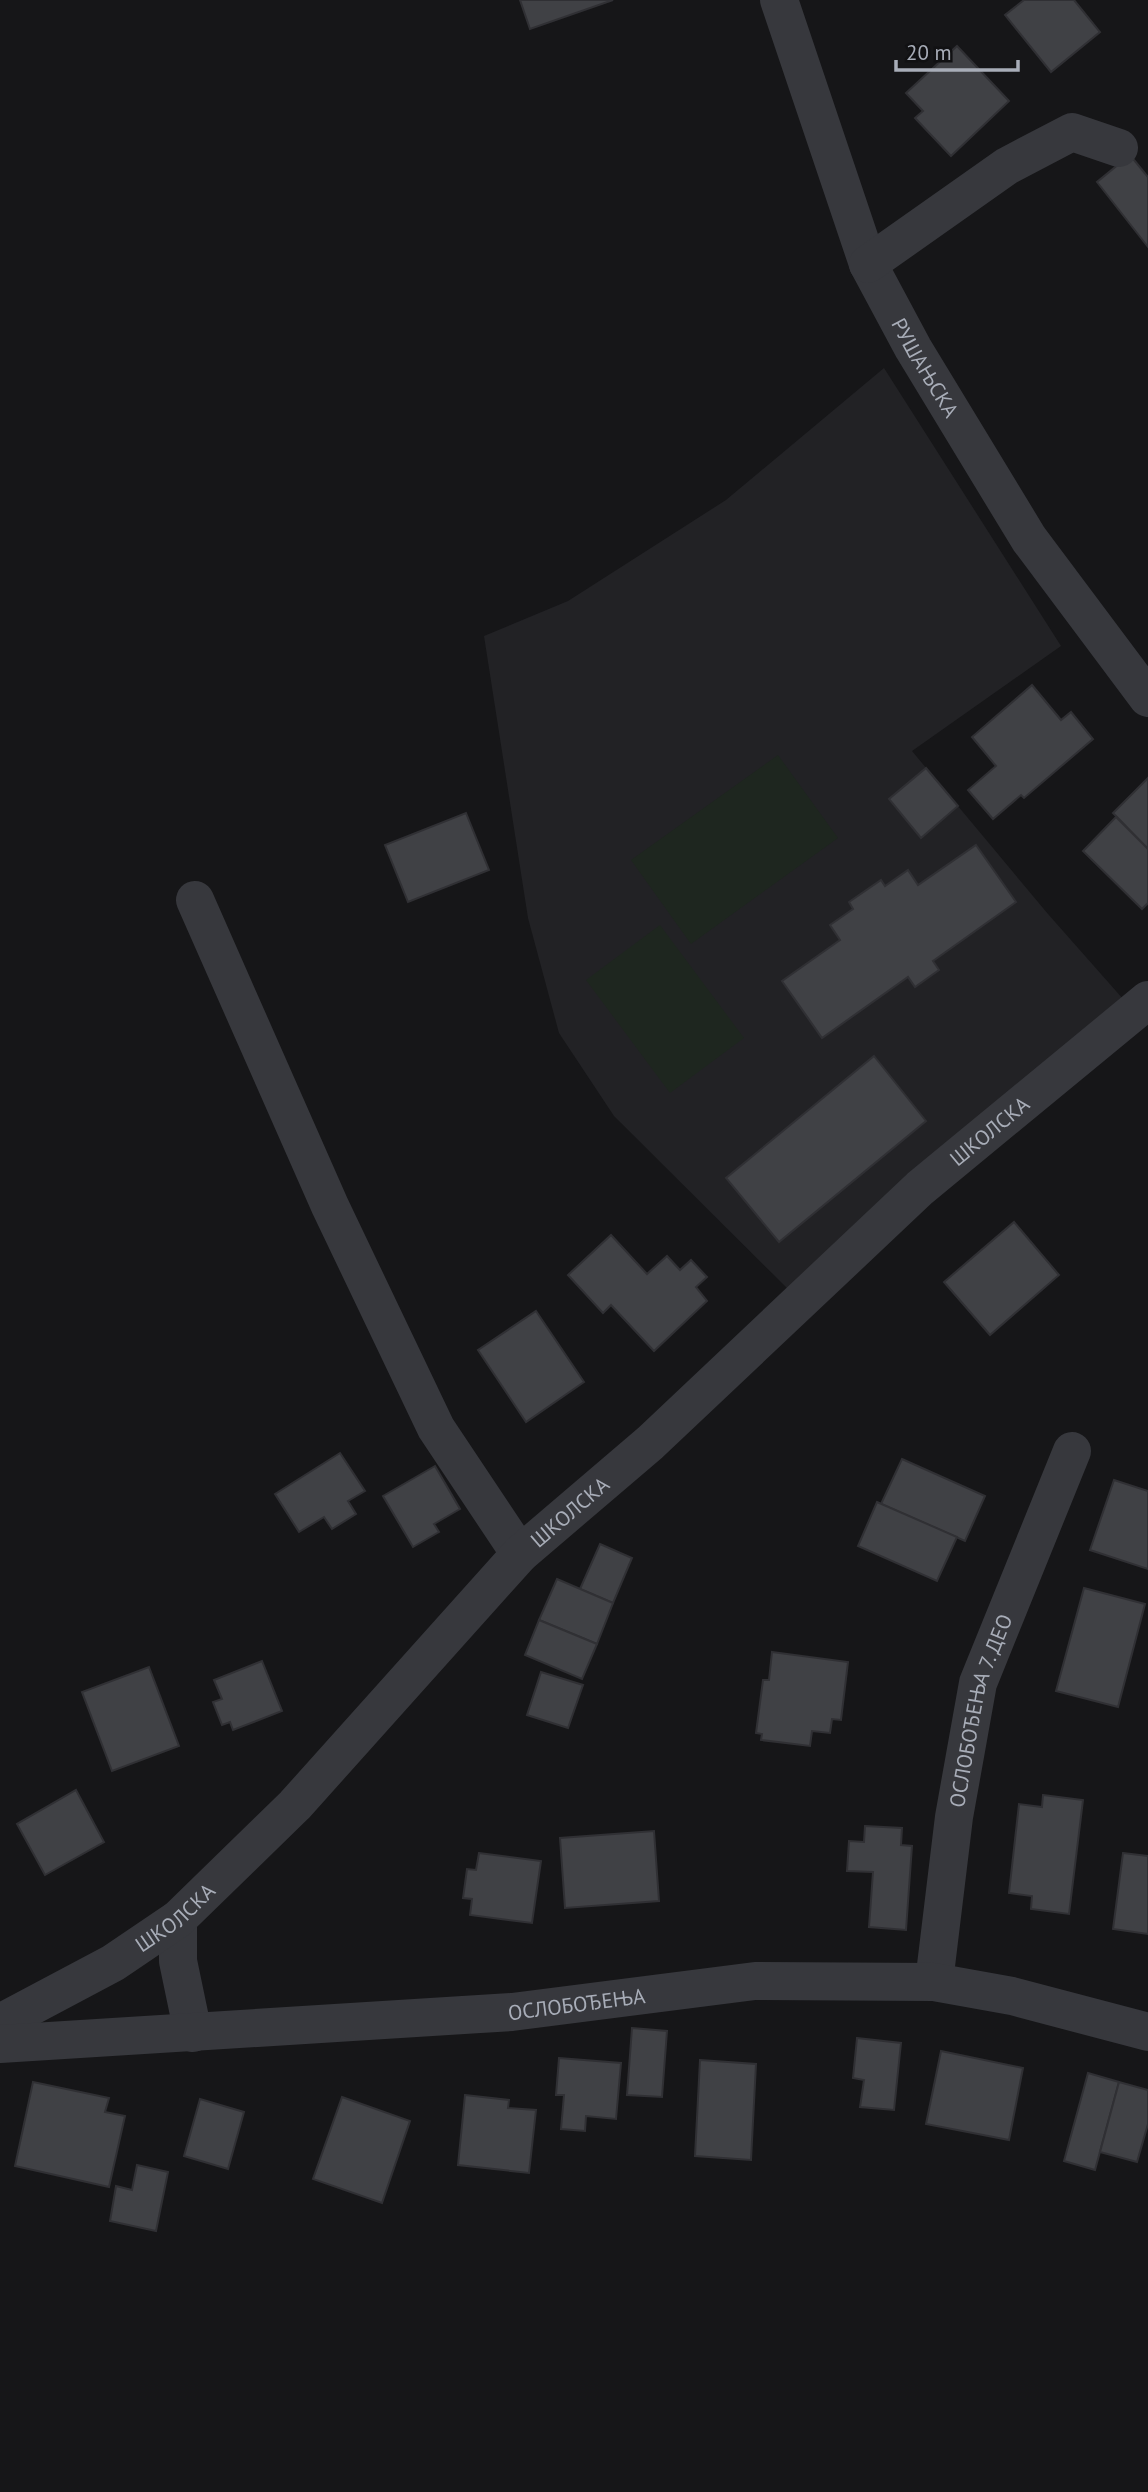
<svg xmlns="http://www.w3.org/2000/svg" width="1148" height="2492" viewBox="0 0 1148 2492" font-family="'PT Sans',sans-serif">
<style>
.built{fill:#222225}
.green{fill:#1e261f}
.building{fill:#404145;stroke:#303034;stroke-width:2}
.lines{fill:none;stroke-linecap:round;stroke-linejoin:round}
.minor{stroke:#37383d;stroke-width:38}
.labels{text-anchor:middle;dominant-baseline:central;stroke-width:5;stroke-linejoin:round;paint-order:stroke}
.street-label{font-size:21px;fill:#a8adb8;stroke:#111113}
</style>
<rect width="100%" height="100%" fill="#161618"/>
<polygon class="built" points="884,368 1061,646 912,751 1048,914 1131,1008 788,1289 614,1116 559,1033 528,918 484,636 568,601 726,500"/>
<g class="green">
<polygon points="778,755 838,838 691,944 631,860"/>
<polygon points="660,925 744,1038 670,1093 586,980"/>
</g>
<g class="building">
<polygon points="520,0 613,0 530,29"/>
<polygon points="1024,0 1074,0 1100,32 1051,72 1005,15"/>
<polygon points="957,46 1009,101 951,156 915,118 923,111 906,93"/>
<polygon points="1130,155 1148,177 1148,247 1097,182"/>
<polygon points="1032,685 1061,720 1071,712 1093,739 1024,798 1021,795 993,819 968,790 996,766 972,737"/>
<polygon points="926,768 958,806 921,838 889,799"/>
<polygon points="1148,778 1148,849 1113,813"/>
<polygon points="466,813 489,870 408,902 385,845"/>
<polygon points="1116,817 1148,849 1148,903 1142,909 1083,851"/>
<polygon points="976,845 1016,902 933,961 939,970 915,987 908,977 822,1038 782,981 840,940 830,925 853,909 849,902 881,880 885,886 908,870 918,885"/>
<polygon points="874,1056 926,1121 779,1242 726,1178"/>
<polygon points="1014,1222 1059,1275 990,1335 944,1282"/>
<polygon points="611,1235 647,1274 667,1256 680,1270 691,1260 707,1277 696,1287 707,1301 654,1351 611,1305 603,1313 568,1275"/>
<polygon points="536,1311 584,1382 526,1422 478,1350"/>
<polygon points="340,1453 365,1491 348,1501 356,1514 332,1529 324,1517 299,1532 275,1494"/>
<polygon points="902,1459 985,1496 965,1541 881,1504"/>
<polygon points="435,1466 460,1509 434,1524 439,1532 413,1547 383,1496"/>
<polygon points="1114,1480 1148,1491 1148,1569 1090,1550"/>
<polygon points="877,1502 957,1537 937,1581 858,1546"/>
<polygon points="600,1544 632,1558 613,1603 580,1589"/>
<polygon points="557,1579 613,1603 597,1644 539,1620"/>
<polygon points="1084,1588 1145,1604 1118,1707 1056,1691"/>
<polygon points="539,1620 597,1644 582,1679 525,1655"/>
<polygon points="772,1652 848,1662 841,1720 832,1719 830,1733 812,1731 810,1746 761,1740 762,1734 756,1733 763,1680 769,1680"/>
<polygon points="262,1661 282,1711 233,1730 230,1722 222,1725 213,1702 222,1699 214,1680"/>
<polygon points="149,1667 179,1746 112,1771 82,1692"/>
<polygon points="541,1672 583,1685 568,1728 527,1715"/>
<polygon points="76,1790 104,1842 45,1875 17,1824"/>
<polygon points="1043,1795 1083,1800 1069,1914 1031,1909 1032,1896 1009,1893 1019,1804 1042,1807"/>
<polygon points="865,1826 902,1828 901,1845 912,1846 906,1930 869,1927 873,1872 847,1871 849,1841 864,1842"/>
<polygon points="654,1831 659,1901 565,1908 560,1838"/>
<polygon points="479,1853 541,1861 532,1923 470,1915 472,1899 463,1898 467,1869 476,1870"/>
<polygon points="1123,1853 1148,1856 1148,1934 1113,1929"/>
<polygon points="632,2028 667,2031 662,2097 627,2095"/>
<polygon points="857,2038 901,2043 894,2110 860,2107 864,2080 853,2078"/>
<polygon points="941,2051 1023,2068 1009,2140 926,2124"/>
<polygon points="559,2058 621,2063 616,2119 586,2116 585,2131 561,2129 564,2095 556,2095"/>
<polygon points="700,2060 756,2064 751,2160 695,2156"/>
<polygon points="1088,2073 1119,2082 1095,2170 1064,2161"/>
<polygon points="33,2082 109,2098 105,2112 125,2116 109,2187 15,2166"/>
<polygon points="1119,2082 1148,2090 1148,2124 1137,2162 1100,2152"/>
<polygon points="465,2095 509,2100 508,2108 536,2110 529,2173 458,2165"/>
<polygon points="342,2097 410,2121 382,2203 313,2179"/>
<polygon points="200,2099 244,2112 228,2169 184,2156"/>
<polygon points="137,2165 168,2172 156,2231 110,2221 116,2186 132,2190"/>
</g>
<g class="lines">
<g class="minor">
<path id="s1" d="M 779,0 L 868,264 L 913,348 L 1029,539 L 1148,698"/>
<polyline points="868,264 1007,166 1072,132 1119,148"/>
<polyline points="195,900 330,1206 436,1428 520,1554"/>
<polyline points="178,1919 178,1961 193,2033"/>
<path id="s2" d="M 934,1982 L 954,1817 L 978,1683 L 1072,1451"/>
<path id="s3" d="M 0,2023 L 113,1963 L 178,1919 L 295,1805 L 520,1554 L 650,1443 L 920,1188 L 1148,1000"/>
<path id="s4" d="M 0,2044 L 512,2012 L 755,1981 L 934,1982 L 1012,1996 L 1148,2032"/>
</g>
</g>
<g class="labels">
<g class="street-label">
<text stroke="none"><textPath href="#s1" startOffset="397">РУШАЊСКА</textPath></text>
<text stroke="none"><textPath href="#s3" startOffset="1339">ШКОЛСКА</textPath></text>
<text stroke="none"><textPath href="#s3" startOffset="772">ШКОЛСКА</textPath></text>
<text stroke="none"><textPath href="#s2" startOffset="276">ОСЛОБОЂЕЊА 7. ДЕО</textPath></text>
<text stroke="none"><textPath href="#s3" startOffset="205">ШКОЛСКА</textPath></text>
<text stroke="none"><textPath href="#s4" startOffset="578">ОСЛОБОЂЕЊА</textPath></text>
</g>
</g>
<path d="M896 60v10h122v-10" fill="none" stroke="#a8adb8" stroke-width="3.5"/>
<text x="906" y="60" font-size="21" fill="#a8adb8" stroke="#111113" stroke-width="5" paint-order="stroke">20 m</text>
</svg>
